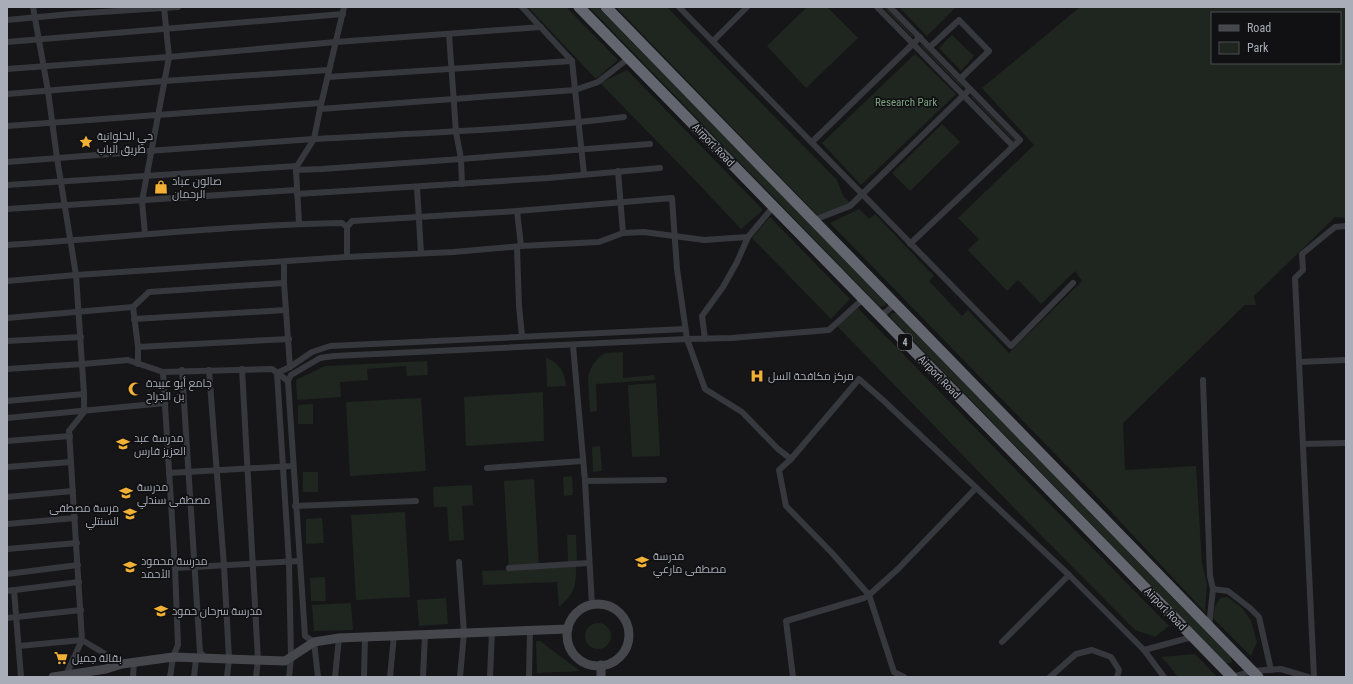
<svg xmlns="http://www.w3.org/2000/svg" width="1353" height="684" viewBox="0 0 1353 684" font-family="'Roboto Condensed',Cairo,sans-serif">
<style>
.green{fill:#1e261f;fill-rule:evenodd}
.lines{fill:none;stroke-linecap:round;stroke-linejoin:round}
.street{stroke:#37383d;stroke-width:6}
.secondary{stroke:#45474d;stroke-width:9}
.highway{stroke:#63666e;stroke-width:11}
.labels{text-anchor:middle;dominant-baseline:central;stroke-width:3.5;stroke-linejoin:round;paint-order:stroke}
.shield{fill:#111113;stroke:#7b7e86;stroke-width:1}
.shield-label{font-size:10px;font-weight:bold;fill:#a8adb8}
.park-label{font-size:11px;fill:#7fa381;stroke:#111113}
.poi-label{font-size:11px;fill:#a8adb8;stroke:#111113;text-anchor:start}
.street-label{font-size:11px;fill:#a8adb8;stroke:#111113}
</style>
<rect width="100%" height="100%" fill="#161618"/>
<g class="green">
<polygon points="528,7 566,7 618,60 596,79"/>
<polygon points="589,7 598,7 885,301 886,304 885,306 880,307"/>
<polygon points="616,7 667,7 837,180 843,196 851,204 818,216"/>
<polygon points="807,7 827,7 858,38 806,88 767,46"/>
<polygon points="883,7 886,7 913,36 912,37"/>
<polygon points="899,7 956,7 927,36"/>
<path d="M 1080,7 L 1346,7 L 1346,218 L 1335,217 L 1254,296 L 1256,305 L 1245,305 L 1123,423 L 1125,470 L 1196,466 L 1202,564 L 1207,583 L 1205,612 L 1099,499 L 830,223 L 859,209 L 869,219 L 875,214 L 934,276 L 929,281 L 962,316 L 968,310 L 1009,353 L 1082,281 L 1075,271 L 1041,304 L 1018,280 L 1007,291 L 968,250 L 979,239 L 958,218 L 1034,145 L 982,88 ZM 1212,13 L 1340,13 L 1340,63 L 1212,63 Z"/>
<polygon points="952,35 974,56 961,71 939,48"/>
<polygon points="921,44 963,87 962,88 920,45"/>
<polygon points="915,54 956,94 861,185 822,143"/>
<polygon points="627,70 763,210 741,229 692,177 600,83"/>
<polygon points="972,96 1016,141 1015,142 971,97"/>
<polygon points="942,124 960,142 910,191 892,173"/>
<polygon points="770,217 850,299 831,319 752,238"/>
<polygon points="858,308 1157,614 1169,626 1155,637 1135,630 1016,510 837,326"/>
<polygon points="892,313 896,313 1230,656 1232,661 1230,663 1226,663 1224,661 972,401 892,319 890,315"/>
<polygon points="623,352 623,378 654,375 655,380 596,384 597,411 590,412 588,376 592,366 599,357 606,353"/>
<path d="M 546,357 C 560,365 564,370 566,386 L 547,387 Z"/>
<polygon points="427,361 428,375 407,376 406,366 367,369 368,380 340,382 341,397 297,400 296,380 325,366"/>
<polygon points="656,383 660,456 632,457 628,385"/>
<polygon points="543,392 544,441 466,446 464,397"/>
<polygon points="421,398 426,471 350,476 346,402"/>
<polygon points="313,404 313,424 298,424 298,405"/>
<polygon points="600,446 602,471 593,472 592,447"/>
<rect x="303" y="472" width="15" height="20"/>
<polygon points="572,476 573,495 564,496 563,477"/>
<path d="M 534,479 L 539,567 L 576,566 C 576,587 575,593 559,607 L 557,582 L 483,585 L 482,571 L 480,571 L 509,570 L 504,481 Z"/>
<polygon points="472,485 473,505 462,506 464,540 449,541 447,507 434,507 433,487"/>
<polygon points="405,512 410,597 356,600 351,515"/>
<polygon points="322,518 324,543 306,544 306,519"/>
<polygon points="567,535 576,535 577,561 568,561"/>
<polygon points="325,577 326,601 311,601 310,578"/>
<polygon points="1228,597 1243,609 1251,621 1257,642 1251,656 1213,618 1215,607 1220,598"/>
<polygon points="446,598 448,624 419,626 417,600"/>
<polygon points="351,603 353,630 314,631 312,605"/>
<circle cx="598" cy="636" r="13"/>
<polygon points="537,641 540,641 580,671 537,673 536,642"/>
<polygon points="1195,654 1217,677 1178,677 1168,664 1161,657"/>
</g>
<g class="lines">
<g class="street">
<polyline points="33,7 48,91 57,158 76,275 84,394 84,412 69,431 82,640 66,675"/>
<polyline points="522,7 572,61 584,174"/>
<polyline points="679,7 1011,346 1073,283"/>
<polyline points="877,7 1013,146"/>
<polyline points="890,7 1020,140 910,244"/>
<polyline points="7,20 71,14 178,7"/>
<polyline points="449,34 456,132 461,159 462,184"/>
<polyline points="713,41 747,7"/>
<polyline points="7,42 343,14"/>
<polyline points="930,47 959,20 989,51 960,79"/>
<polyline points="7,69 169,57 336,42 541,27"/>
<polyline points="328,77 572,61"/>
<polyline points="7,94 164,81 329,70"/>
<polyline points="320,109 575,90 598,82 629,58"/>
<polyline points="7,126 321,103"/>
<polyline points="812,142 920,37"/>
<path d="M 7,162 C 109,154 212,146 314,139 C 417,133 521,130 624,117"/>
<polyline points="296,170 322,169 461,159 650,144"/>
<polyline points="618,171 623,233"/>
<polyline points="7,185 297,166"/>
<polyline points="417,187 421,253"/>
<polyline points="297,194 548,178 660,168"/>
<polyline points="7,209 296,190"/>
<polyline points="517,211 521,246"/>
<polyline points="814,220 850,206 970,89"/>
<polyline points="299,223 296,170 297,166 314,139 320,109 344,7"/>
<polyline points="347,227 347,257"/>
<polyline points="145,234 142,201 169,57 164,7"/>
<path d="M 7,245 C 119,238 230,225 342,223 L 347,227 L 352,221 L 517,211 L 672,198 L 677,269 L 687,339 L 732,338 L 829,330 L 863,299"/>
<polyline points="517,247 519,306 522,336"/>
<polyline points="284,262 284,283 290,367"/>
<polyline points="7,281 76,275 347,257 454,252 521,246 599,242 623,233 644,232 704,240 748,237"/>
<polyline points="133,307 138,347 138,364"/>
<polyline points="880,317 895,304"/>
<polyline points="7,318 133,307 149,292 284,283"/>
<polyline points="134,319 286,310"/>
<polyline points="705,339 702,316 723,287 737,262 748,237 773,207"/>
<polyline points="7,341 81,337"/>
<polyline points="573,345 585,481 592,605"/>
<polyline points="138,347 289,339"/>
<polyline points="1299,362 1346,360"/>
<polyline points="7,369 83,364 128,360 163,372 272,369 288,381"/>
<polyline points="242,369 258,660 256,677"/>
<polyline points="182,370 200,652 207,659"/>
<polyline points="209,370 224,566 229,659 227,677"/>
<polyline points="163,372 175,568 178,645 173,657 170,677"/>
<polyline points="1203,380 1210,576 1213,589 1209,626"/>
<polyline points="7,401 84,394"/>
<polyline points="7,418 165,403"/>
<polyline points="7,441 70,436"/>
<polyline points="1303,444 1346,443"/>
<polyline points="7,467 71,462"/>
<polyline points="487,468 582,461"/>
<polyline points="169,473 293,466"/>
<polyline points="585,481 664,480"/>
<polyline points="7,497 73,491"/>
<polyline points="295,506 416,501"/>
<polyline points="7,524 75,518"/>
<polyline points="7,549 77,543"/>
<polyline points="459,562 464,633 460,677"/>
<polyline points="175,568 299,561"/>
<polyline points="509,568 589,563"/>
<polyline points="7,574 78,565"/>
<polyline points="1213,589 1228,591 1250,608 1259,617 1271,670"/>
<polyline points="14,590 21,677"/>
<polyline points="7,591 79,582"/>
<polyline points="7,618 81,610"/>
<polyline points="1002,642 1069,575"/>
<polyline points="19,646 82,640 122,664"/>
<polyline points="1144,650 1192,637"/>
<polyline points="133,677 134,662"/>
<polyline points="194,677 196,659"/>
<polyline points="289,677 291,658 289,562 277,373 290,367 312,352 330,346 685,329"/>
<polyline points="318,677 314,642 305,636 288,381 291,375 320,358 334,356 687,339 705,389 742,412 778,449 791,459"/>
<polyline points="335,677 339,638"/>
<polyline points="364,677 365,637"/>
<polyline points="390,677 394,635"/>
<polyline points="423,677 425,634"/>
<polyline points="490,677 492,631"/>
<polyline points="529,677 530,630"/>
<polyline points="793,677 786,621 864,598 869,595 898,569 976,488"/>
<polyline points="904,677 894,672 869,595 832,553 786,506 779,470 791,459 859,379 885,402 1069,575 1144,650 1164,677"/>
<polyline points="1050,677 1076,654 1092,650 1111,657 1119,670 1117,677"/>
<polyline points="1232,677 1252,671 1281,669 1308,677"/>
<polyline points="1314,677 1295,278 1303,270 1302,254 1335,227 1346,226"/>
</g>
<g class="secondary">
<circle cx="598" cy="635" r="31"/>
<polyline points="601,665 601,677"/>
<polyline points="53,677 106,669 122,664 173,657 285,661 314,642 339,638 568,629"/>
</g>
<g class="highway">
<polyline points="579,7 1232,677"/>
<polyline points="606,7 1258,677"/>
</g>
</g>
<defs>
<g id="sight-bare" transform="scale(1.08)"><path d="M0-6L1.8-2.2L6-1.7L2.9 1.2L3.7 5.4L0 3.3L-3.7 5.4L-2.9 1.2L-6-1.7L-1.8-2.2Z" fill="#f2b134" stroke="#111113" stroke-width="2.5" paint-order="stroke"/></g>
<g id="shop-bare" transform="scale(1.08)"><path d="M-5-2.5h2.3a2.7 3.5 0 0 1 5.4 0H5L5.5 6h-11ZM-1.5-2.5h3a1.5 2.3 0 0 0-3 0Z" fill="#f2b134" stroke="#111113" stroke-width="2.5" paint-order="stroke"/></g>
<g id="hospital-bare" transform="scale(1.08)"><path d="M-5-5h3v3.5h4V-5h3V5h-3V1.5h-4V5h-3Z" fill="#f2b134" stroke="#111113" stroke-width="2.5" paint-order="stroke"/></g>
<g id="mosque-bare" transform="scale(1.08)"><path d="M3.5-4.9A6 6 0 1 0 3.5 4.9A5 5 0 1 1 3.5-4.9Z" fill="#f2b134" stroke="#111113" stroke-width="2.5" paint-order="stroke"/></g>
<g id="school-bare" transform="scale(1.08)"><path d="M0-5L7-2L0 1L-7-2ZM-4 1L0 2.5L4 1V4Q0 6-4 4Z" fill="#f2b134" stroke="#111113" stroke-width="2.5" paint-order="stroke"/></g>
<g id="supermarket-bare" transform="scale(1.08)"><path d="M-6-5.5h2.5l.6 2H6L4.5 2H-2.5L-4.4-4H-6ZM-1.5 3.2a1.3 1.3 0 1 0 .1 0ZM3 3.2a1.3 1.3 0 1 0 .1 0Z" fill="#f2b134" stroke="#111113" stroke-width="2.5" paint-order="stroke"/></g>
</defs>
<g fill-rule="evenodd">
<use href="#sight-bare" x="86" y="142"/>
<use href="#shop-bare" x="161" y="187"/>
<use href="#hospital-bare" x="757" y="376"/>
<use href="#mosque-bare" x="135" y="389"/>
<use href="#school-bare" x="123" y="444"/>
<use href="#school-bare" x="126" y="493"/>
<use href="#school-bare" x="130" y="514"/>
<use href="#school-bare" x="642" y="562"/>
<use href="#school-bare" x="130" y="567"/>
<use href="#school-bare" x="161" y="611"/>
<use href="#supermarket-bare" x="61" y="658"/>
</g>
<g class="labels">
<rect class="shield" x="898" y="334" width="14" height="16" rx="3"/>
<g class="shield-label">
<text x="905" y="342">4</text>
</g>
<g class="park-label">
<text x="906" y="102">Research Park</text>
</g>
<g class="poi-label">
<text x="97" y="136">حي الحلوانية<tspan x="97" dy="13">طريق الباب</tspan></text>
<text x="172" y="181">صالون عباد<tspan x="172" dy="13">الرحمان</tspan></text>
<text x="768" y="376">مركز مكافحة السل</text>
<text x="146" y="383">جامع أبو عبيدة<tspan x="146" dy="13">بن الجراح</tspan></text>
<text x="134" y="438">مدرسة عبد<tspan x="134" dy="13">العزيز فارس</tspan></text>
<text x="137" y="487">مدرسة<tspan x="137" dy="13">مصطفى سندلي</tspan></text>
<text x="119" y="508" text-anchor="end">مرسة مصطفى<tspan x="119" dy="13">السنتلي</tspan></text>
<text x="653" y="556">مدرسة<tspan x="653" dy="13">مصطفى مارعي</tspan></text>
<text x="141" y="561">مدرسة محمود<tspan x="141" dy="13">الأحمد</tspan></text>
<text x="172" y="611">مدرسة سرحان حمود</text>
<text x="72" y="658">بقالة جميل</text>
</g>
<g class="street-label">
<text transform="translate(713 145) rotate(46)">Airport Road</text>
<text transform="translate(939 377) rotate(46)">Airport Road</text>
<text transform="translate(1165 609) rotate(46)">Airport Road</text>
</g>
</g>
<rect width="1353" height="684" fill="none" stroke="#a8adb8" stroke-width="16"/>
<rect x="1211" y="12" width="130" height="52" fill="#111113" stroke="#4d4f55"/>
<rect x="1219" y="25" width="20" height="6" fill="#45474d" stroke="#4d4f55"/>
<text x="1247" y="32" font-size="12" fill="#a8adb8">Road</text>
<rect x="1219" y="42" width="20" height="12" fill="#1e261f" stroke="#4d4f55"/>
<text x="1247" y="52" font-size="12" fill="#a8adb8">Park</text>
</svg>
